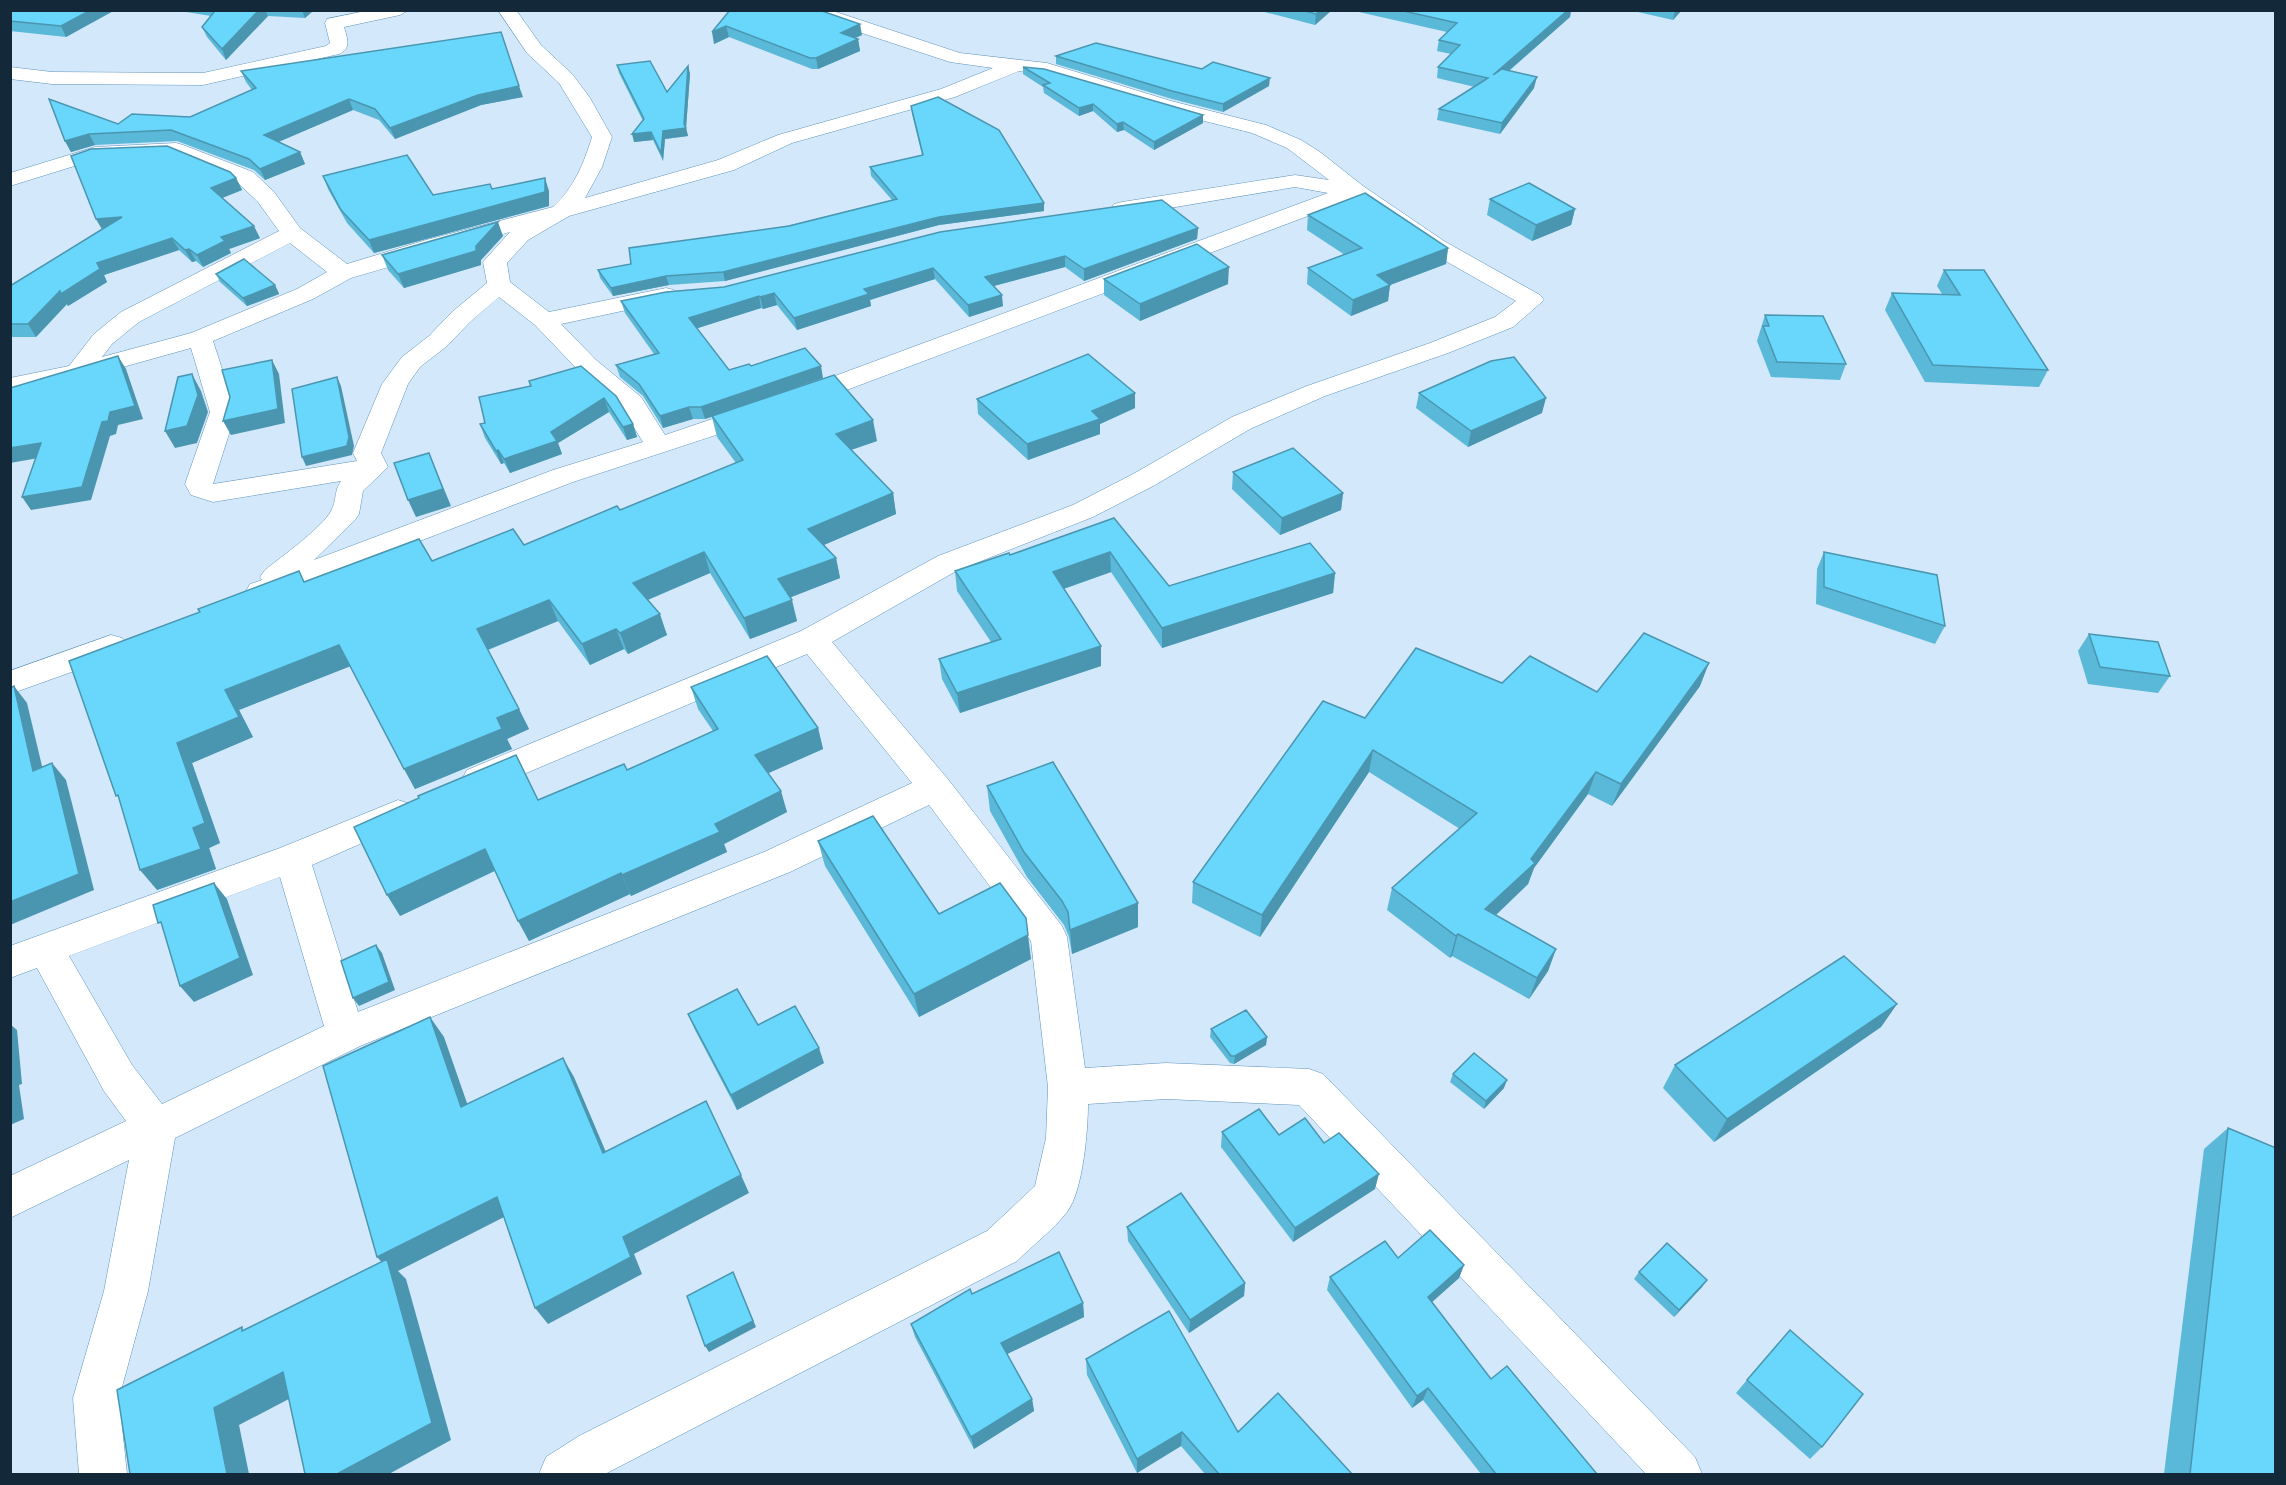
<svg xmlns="http://www.w3.org/2000/svg" width="2286" height="1485" viewBox="0 0 2286 1485" font-family="Roboto,sans-serif">
<style>
.lines{fill:none;stroke-linecap:round;stroke-linejoin:round}
.minor-casing{stroke:#5e93bc;stroke-width:1}
.minor{fill:#fff;fill-rule:evenodd}
.wall{fill:#5ab8d8}
.shaded-wall{fill:#4a96b0}
.building{fill:#69d6fb;stroke:#4a96b0;stroke-width:1.5}
</style>
<rect width="100%" height="100%" fill="#d3e8fa"/>
<g class="lines">
<g class="minor-casing">
<g id="minor">
<path d="M 370,10 L 409,10 L 400,15 L 344,27 C 347,38 352,48 339,54 L 203,85 L 52,84 L 10,79 L 10,67 L 52,72 L 203,73 L 326,46 L 330,43 L 325,23 L 327,19 Z"/>
<path d="M 498,10 L 516,10 L 541,45 L 573,75 L 590,98 L 612,137 L 602,167 L 585,198 L 718,160 L 778,135 L 941,89 L 993,68 L 950,62 L 804,14 L 801,10 L 830,10 L 960,53 L 1047,63 L 1171,101 L 1266,125 L 1301,140 L 1320,152 L 1363,186 L 1444,241 L 1540,295 L 1544,300 L 1513,327 L 1448,353 L 1325,396 L 1250,429 L 1155,485 L 1093,517 L 958,570 L 832,642 L 947,778 L 1062,926 L 1067,937 L 1085,1068 L 1166,1063 L 1309,1069 L 1323,1074 L 1695,1457 L 1702,1474 L 1646,1474 L 1299,1105 L 1166,1099 L 1088,1104 C 1088,1130 1083,1191 1067,1212 C 1053,1230 1033,1245 1017,1261 L 605,1474 L 539,1474 L 546,1457 L 579,1436 L 987,1231 L 1035,1186 L 1046,1138 L 1048,1087 L 1031,941 L 929,805 L 790,872 L 360,1046 L 175,1138 L 148,1291 L 119,1398 L 127,1474 L 79,1474 L 73,1398 L 104,1291 L 129,1160 L 10,1218 L 10,1176 L 126,1121 L 104,1091 L 37,968 L 10,978 L 10,946 L 280,848 L 398,800 L 410,804 L 415,813 L 410,822 L 312,865 L 358,1012 L 764,852 L 912,783 L 807,654 L 491,788 L 479,792 L 467,788 L 462,779 L 467,770 L 801,631 L 938,556 L 1073,505 L 1135,473 L 1232,417 L 1307,386 L 1430,343 L 1495,317 L 1516,301 L 1428,251 L 1353,199 L 807,405 L 573,482 L 272,598 L 261,601 L 250,598 L 246,591 L 250,584 L 262,580 L 260,577 L 265,570 C 280,558 323,527 331,511 C 337,501 334,490 341,481 L 213,502 L 191,495 L 185,484 L 210,412 L 191,348 L 87,377 L 10,394 L 10,378 L 69,366 L 94,334 L 121,312 L 279,231 L 258,202 L 237,182 L 173,155 L 97,159 L 10,186 L 10,173 L 95,147 L 176,143 L 183,145 L 253,172 L 274,192 L 300,228 L 347,264 L 426,240 L 553,207 C 574,188 584,163 592,137 L 559,83 L 527,53 ZM 1019,71 L 1045,75 L 1157,109 L 1252,133 L 1287,148 L 1329,180 L 1295,175 L 1122,202 L 1114,204 L 1111,209 L 1114,214 L 1122,216 L 1295,187 L 1328,193 L 789,393 L 665,435 L 641,397 L 596,360 L 561,324 L 674,300 L 678,295 L 674,290 L 666,288 L 549,312 L 510,282 L 507,263 L 528,240 L 569,216 L 734,170 L 792,143 L 955,97 ZM 510,232 L 483,262 L 487,283 L 452,312 L 429,336 L 402,357 L 382,384 L 353,453 L 357,461 L 213,484 L 236,412 L 213,341 L 313,299 L 351,278 ZM 290,243 L 327,272 L 297,289 L 191,333 L 102,357 L 112,344 L 139,322 ZM 499,297 L 535,325 L 578,370 L 622,408 L 643,442 L 553,470 L 314,560 L 355,520 L 359,514 L 363,491 L 388,467 L 381,453 L 408,384 L 420,367 L 447,346 L 470,322 ZM 280,877 L 324,1026 L 162,1104 L 132,1065 L 69,956 Z"/>
<polygon points="111,635 122,638 127,646 122,654 10,694 10,671"/>
</g>
</g>
<use href="#minor" class="minor"/>
</g>
<g class="wall">
<polygon points="10,10 115,10 66,37 10,31"/>
<polygon points="174,10 314,10 305,18 268,16 226,60 207,37 202,27 211,16"/>
<polygon points="730,10 862,35 855,38 858,39 860,51 818,69 812,69 729,37 714,44"/>
<polygon points="1257,10 1332,10 1315,25"/>
<polygon points="1350,10 1571,10 1570,17 1509,71 1534,88 1500,134 1437,120 1439,109 1475,87 1437,78 1438,67 1451,54 1437,51 1439,40 1447,32"/>
<polygon points="1629,10 1682,10 1673,20"/>
<polygon points="1056,56 1202,69 1269,86 1223,112 1172,99 1056,64"/>
<polygon points="617,65 667,92 688,66 690,74 686,128 688,136 665,139 663,161 653,140 634,142 643,121 619,73"/>
<polygon points="1023,67 1203,123 1154,150 1124,130 1117,132 1093,111 1079,116 1044,93 1043,87 1023,74"/>
<polygon points="241,71 523,97 481,105 395,139 379,120 353,110 278,142 300,152 305,164 265,180 254,170 177,141 95,145 71,152 65,141 118,124 190,117 252,90 246,82"/>
<polygon points="911,106 1044,203 1044,211 939,225 725,281 669,285 613,296 600,278 598,270 631,264 892,200 871,176 870,167 922,155 912,114"/>
<polygon points="323,176 433,195 492,189 549,191 549,206 374,253 347,223 328,189"/>
<polygon points="236,178 242,190 222,198 260,238 229,249 231,253 203,267 196,261 192,262 179,250 104,275 107,282 68,306 67,304 36,337 10,337 10,286 102,229 96,219"/>
<polygon points="1490,199 1575,209 1571,225 1532,241 1487,215"/>
<polygon points="1308,215 1448,248 1446,264 1390,285 1388,301 1351,316 1307,284 1308,268 1345,255 1307,230"/>
<polygon points="1198,228 1197,239 1084,281 1065,267 994,286 1003,306 969,317 935,279 870,300 871,306 797,330 777,305 763,309 761,308 697,328 729,370 751,366 823,378 725,412 877,441 851,450 893,493 896,514 824,545 836,558 840,578 790,597 797,621 750,639 710,573 648,600 667,635 628,654 624,649 590,665 558,621 488,650 529,729 507,739 512,749 415,789 350,666 239,710 253,737 192,763 220,843 209,848 216,869 157,890 200,612 305,582 524,545 620,510 736,463 717,437 712,417 705,419 693,419 663,428 643,396 620,377 616,365 654,354 625,313 621,301"/>
<polygon points="503,236 481,260 481,265 404,288 388,270 382,255"/>
<polygon points="1944,270 2048,370 2039,387 1925,382 1885,310 1892,293 1942,294 1937,286"/>
<polygon points="216,274 275,285 279,294 247,306 220,282"/>
<polygon points="1104,279 1228,284 1140,321 1104,295"/>
<polygon points="1765,315 1846,364 1840,380 1771,377 1757,341"/>
<polygon points="529,381 616,396 633,424 637,437 627,440 609,412 558,443 562,454 510,473 504,463 501,464 485,438 480,424 485,423 530,386"/>
<polygon points="1135,393 1135,408 1100,424 1100,434 1028,460 978,414 977,399"/>
<polygon points="1419,393 1542,413 1468,447 1416,408"/>
<polygon points="1233,472 1343,493 1341,510 1280,535 1232,489"/>
<polygon points="1114,518 1169,586 1335,573 1333,593 1162,648 1111,572 1064,589 1101,646 1101,666 960,713 942,679 939,659 991,642 957,591 955,571 1010,555"/>
<polygon points="1824,552 1945,626 1935,644 1816,604 1817,569"/>
<polygon points="2089,634 2170,676 2158,693 2088,684 2078,651"/>
<polygon points="1502,683 1597,692 1700,686 1612,806 1588,794 1534,868 1528,884 1496,915 1556,949 1548,971 1529,999 1452,956 1450,958 1387,910 1392,888 1460,829 1369,772 1260,937 1192,903 1193,882 1365,718"/>
<polygon points="691,687 818,728 823,749 768,773 787,812 724,844 727,852 631,896 630,894 529,941 495,871 400,916 538,800 627,770 713,731 698,709"/>
<polygon points="987,786 1138,903 1138,927 1072,954 1069,937 1064,925 1027,877 990,811"/>
<polygon points="818,841 939,914 1031,959 919,1017 825,866"/>
<polygon points="1897,1004 1881,1027 1714,1142 1663,1088 1675,1065"/>
<polygon points="688,1014 758,1025 824,1063 737,1110 695,1030"/>
<polygon points="1211,1029 1267,1037 1266,1045 1234,1064 1230,1063 1210,1037"/>
<polygon points="1453,1074 1504,1088 1484,1109 1450,1082"/>
<polygon points="2228,1128 2276,1474 2164,1474 2204,1149"/>
<polygon points="1222,1132 1279,1135 1324,1143 1375,1189 1293,1242 1221,1147"/>
<polygon points="1127,1227 1245,1283 1244,1296 1189,1333 1128,1241"/>
<polygon points="1398,1258 1464,1265 1459,1278 1432,1302 1491,1379 1597,1474 1481,1474 1423,1400 1412,1408 1327,1290 1330,1277"/>
<polygon points="1639,1272 1707,1280 1702,1287 1674,1317 1634,1279"/>
<polygon points="1083,1303 1084,1317 1007,1354 1032,1399 1034,1411 974,1449 915,1337 911,1324"/>
<polygon points="1778,1343 1822,1447 1810,1459 1736,1393"/>
<polygon points="1086,1359 1238,1432 1352,1474 1205,1474 1181,1446 1137,1473 1087,1375"/>
</g>
<g class="shaded-wall">
<polygon points="91,10 115,10 66,37 61,26"/>
<polygon points="259,10 265,10 268,16 226,60 222,49"/>
<polygon points="302,10 314,10 305,18"/>
<polygon points="1320,10 1332,10 1315,25 1316,14"/>
<polygon points="1568,10 1571,10 1570,17 1491,86 1493,75"/>
<polygon points="1675,10 1682,10 1673,20"/>
<polygon points="860,24 862,35 842,44 841,33"/>
<polygon points="726,26 729,37 714,44 712,32"/>
<polygon points="858,39 860,51 818,69 816,58"/>
<polygon points="688,66 690,74 686,128 688,136 665,139 663,161 661,153 663,131 684,124"/>
<polygon points="1537,77 1534,88 1500,134 1502,123"/>
<polygon points="1270,78 1269,86 1223,112 1223,104"/>
<polygon points="519,86 523,97 481,105 395,139 390,128 478,95"/>
<polygon points="349,99 353,110 269,146 264,135"/>
<polygon points="1093,104 1093,111 1079,116 1079,108"/>
<polygon points="1203,115 1203,123 1154,150 1154,142"/>
<polygon points="1123,122 1124,130 1117,132 1117,124"/>
<polygon points="651,132 653,140 634,142 632,134"/>
<polygon points="89,134 95,145 71,152 65,141"/>
<polygon points="300,152 305,164 265,180 260,169"/>
<polygon points="236,178 242,190 217,200 211,188"/>
<polygon points="545,178 549,191 549,206 374,253 369,240"/>
<polygon points="1044,203 1044,211 939,225 725,281 723,272 939,217"/>
<polygon points="1575,209 1571,225 1532,241 1536,225"/>
<polygon points="122,217 103,231 96,219"/>
<polygon points="498,222 503,236 481,260 481,265 404,288 398,274 476,246"/>
<polygon points="254,226 260,238 229,249 231,253 203,267 197,255 221,237"/>
<polygon points="1198,228 1197,239 1084,281 1084,269"/>
<polygon points="172,238 179,250 104,275 107,282 68,306 67,304 36,337 28,324 60,291 97,263"/>
<polygon points="1448,248 1446,264 1390,285 1388,301 1351,316 1353,300 1377,275"/>
<polygon points="189,249 196,261 192,262 185,250"/>
<polygon points="1065,256 1065,267 986,288 985,277"/>
<polygon points="1229,267 1228,284 1140,321 1140,304"/>
<polygon points="933,268 935,279 870,300 871,306 797,330 794,318 864,289"/>
<polygon points="666,276 669,285 613,296 611,288"/>
<polygon points="275,285 279,294 247,306 243,298"/>
<polygon points="774,293 777,305 763,309 760,297"/>
<polygon points="1002,295 1003,306 969,317 968,305"/>
<polygon points="759,296 761,308 692,330 689,318"/>
<polygon points="118,356 126,369 143,419 118,425 116,434 110,436 91,500 31,510 22,497"/>
<polygon points="272,360 279,374 285,423 231,435 223,421"/>
<polygon points="821,366 823,378 705,419 701,407"/>
<polygon points="192,374 201,391 208,412 197,443 175,448 165,431"/>
<polygon points="337,377 341,386 354,446 352,455 306,466 302,457"/>
<polygon points="1135,393 1135,408 1100,424 1100,434 1028,460 1027,444 1092,411"/>
<polygon points="604,398 609,412 558,443 562,454 510,473 504,459"/>
<polygon points="1546,398 1542,413 1468,447 1471,431"/>
<polygon points="689,407 693,419 663,428 660,416"/>
<polygon points="873,420 877,441 839,454 836,434"/>
<polygon points="633,424 637,437 627,440 623,427"/>
<polygon points="41,443 50,456 10,463 10,448"/>
<polygon points="498,450 504,463 501,464 496,451"/>
<polygon points="429,453 451,506 416,517 408,500"/>
<polygon points="893,493 896,514 812,550 808,529"/>
<polygon points="1343,493 1341,510 1280,535 1282,518"/>
<polygon points="704,552 710,573 640,603 633,583"/>
<polygon points="1110,552 1111,572 1054,592 1053,572"/>
<polygon points="836,558 840,578 784,600 778,579"/>
<polygon points="1335,573 1333,593 1162,648 1162,628"/>
<polygon points="549,600 558,621 487,650 477,629"/>
<polygon points="792,600 797,621 750,639 744,618"/>
<polygon points="660,614 667,635 628,654 620,633"/>
<polygon points="616,629 624,649 590,665 582,644"/>
<polygon points="339,645 351,666 239,710 253,737 192,763 220,843 209,848 216,869 157,890 140,870 193,828 177,743 225,690"/>
<polygon points="1101,646 1101,666 960,713 957,693"/>
<polygon points="1709,663 1700,686 1612,806 1621,784"/>
<polygon points="14,686 27,703 47,787 33,771"/>
<polygon points="519,709 529,729 507,739 512,749 415,789 404,769 497,718"/>
<polygon points="818,728 823,749 762,776 755,755"/>
<polygon points="1373,750 1369,772 1260,937 1262,915"/>
<polygon points="52,763 66,780 94,890 10,925 10,902"/>
<polygon points="1596,772 1588,794 1534,868 1528,884 1479,931 1485,909 1531,859"/>
<polygon points="781,791 787,812 724,844 727,852 631,896 622,875 715,824"/>
<polygon points="485,849 496,870 400,916 387,895"/>
<polygon points="621,873 630,894 529,941 518,921"/>
<polygon points="214,883 227,899 253,975 194,1002 180,986"/>
<polygon points="1138,903 1138,927 1072,954 1070,930"/>
<polygon points="1458,934 1452,956 1450,958 1456,936"/>
<polygon points="1028,935 1031,959 919,1017 914,994"/>
<polygon points="376,945 382,953 395,990 359,1006 353,998"/>
<polygon points="1556,949 1548,971 1529,999 1537,978"/>
<polygon points="1897,1004 1881,1027 1714,1142 1727,1119"/>
<polygon points="430,1017 444,1037 475,1126 461,1107"/>
<polygon points="10,1024 17,1030 22,1084 19,1085 24,1119 10,1125"/>
<polygon points="1267,1037 1266,1045 1234,1064 1235,1056"/>
<polygon points="819,1048 824,1063 737,1110 731,1095"/>
<polygon points="563,1058 574,1077 614,1171 603,1153"/>
<polygon points="1507,1080 1504,1088 1484,1109 1486,1101"/>
<polygon points="1379,1174 1375,1189 1293,1242 1295,1228"/>
<polygon points="741,1175 749,1193 634,1254 642,1274 548,1324 535,1308 623,1237"/>
<polygon points="497,1197 510,1214 398,1271 406,1279 451,1440 389,1474 337,1474 391,1272 377,1257"/>
<polygon points="1464,1265 1459,1278 1423,1310 1428,1297"/>
<polygon points="733,1272 756,1327 709,1352 705,1346"/>
<polygon points="1707,1280 1702,1287 1674,1317 1679,1310"/>
<polygon points="1245,1283 1244,1296 1189,1333 1190,1320"/>
<polygon points="1083,1303 1084,1317 1003,1356 1001,1343"/>
<polygon points="283,1372 306,1390 239,1425 249,1474 227,1474 214,1408"/>
<polygon points="1428,1388 1423,1400 1412,1408 1417,1396"/>
<polygon points="1032,1399 1034,1411 974,1449 971,1437"/>
<polygon points="1182,1432 1181,1446 1137,1473 1137,1459"/>
</g>
<g class="building">
<polygon points="10,10 91,10 61,26 10,21"/>
<polygon points="216,10 259,10 222,49 202,27 214,12"/>
<polygon points="730,10 819,10 860,24 841,33 858,39 816,58 810,58 726,26 712,32"/>
<polygon points="1301,10 1320,10 1316,14"/>
<polygon points="1399,10 1568,10 1493,75 1502,69 1537,77 1502,123 1439,109 1488,78 1438,67 1460,45 1439,40 1457,23"/>
<polygon points="501,32 519,86 478,95 390,128 375,109 349,99 264,135 300,152 260,169 249,159 171,130 89,134 65,141 49,99 118,124 132,114 190,117 256,88 241,71"/>
<polygon points="1096,43 1202,69 1213,62 1270,78 1223,104 1172,91 1056,56"/>
<polygon points="650,61 667,92 688,66 684,124 686,128 663,131 661,153 651,132 632,134 644,119 617,65"/>
<polygon points="1023,67 1044,69 1203,115 1154,142 1123,122 1117,124 1093,104 1079,108 1043,85 1050,83"/>
<polygon points="938,97 999,130 1044,203 939,217 723,272 666,276 611,288 598,270 631,264 629,248 789,226 897,199 870,167 923,155 911,106"/>
<polygon points="167,146 230,172 236,178 211,188 254,226 221,237 225,241 197,255 189,249 185,250 172,238 97,263 100,269 61,294 60,291 28,324 10,324 10,286 122,217 96,219 71,156 91,149"/>
<polygon points="407,155 433,195 490,184 492,189 545,178 545,192 369,240 341,210 323,176"/>
<polygon points="1529,183 1575,209 1536,225 1490,199"/>
<polygon points="1365,193 1448,248 1377,275 1390,285 1353,300 1308,268 1362,248 1308,215"/>
<polygon points="1162,200 1198,228 1084,269 1065,256 985,277 1002,295 968,305 933,268 864,289 869,294 794,318 774,293 760,297 759,296 689,318 729,370 749,364 751,366 805,348 821,366 701,407 689,407 660,416 639,384 616,365 659,353 621,301 666,292 724,287 940,232"/>
<polygon points="498,222 476,246 476,251 398,274 382,255"/>
<polygon points="1197,244 1229,267 1140,304 1104,279"/>
<polygon points="244,259 275,285 243,298 216,274"/>
<polygon points="1944,270 1984,270 2048,370 1933,365 1892,293 1960,295"/>
<polygon points="1765,315 1823,316 1846,364 1777,362 1763,326 1769,326"/>
<polygon points="1088,354 1135,393 1092,411 1100,419 1027,444 977,399"/>
<polygon points="118,356 135,406 110,412 108,421 102,422 82,487 22,497 41,443 10,448 10,388"/>
<polygon points="1514,357 1546,398 1471,431 1419,393 1491,361"/>
<polygon points="272,360 278,409 223,421 230,397 222,370"/>
<polygon points="581,366 616,396 633,424 623,427 604,398 551,432 557,441 504,459 498,450 496,451 480,424 485,423 479,397 531,386 529,381"/>
<polygon points="192,374 198,395 187,426 165,431 178,377"/>
<polygon points="834,375 873,420 836,434 893,493 808,529 836,558 778,579 792,600 744,618 704,552 633,583 660,614 620,633 616,629 582,644 549,600 477,629 519,709 497,718 502,729 404,769 339,645 225,690 239,717 177,743 205,823 193,828 201,849 140,870 118,795 116,796 69,661 200,612 198,609 299,571 304,582 419,539 432,561 513,529 524,545 617,506 620,510 743,460 712,416"/>
<polygon points="337,377 349,437 347,446 302,457 292,389"/>
<polygon points="1293,448 1343,493 1282,518 1233,472"/>
<polygon points="429,453 443,489 408,500 394,463"/>
<polygon points="1114,518 1169,586 1310,543 1335,573 1162,628 1110,552 1053,572 1101,646 957,693 939,659 1001,639 955,571 1009,553 1010,555"/>
<polygon points="1824,552 1937,575 1945,626 1824,587"/>
<polygon points="1644,633 1709,663 1621,784 1596,772 1531,859 1535,863 1485,909 1556,949 1537,978 1458,934 1456,936 1392,888 1477,813 1373,750 1262,915 1193,882 1323,701 1365,718 1416,648 1502,683 1530,656 1597,692"/>
<polygon points="2089,634 2158,642 2170,676 2100,667"/>
<polygon points="767,656 818,728 755,755 781,791 715,824 720,832 622,875 621,873 518,921 485,849 387,895 354,827 419,798 418,796 516,755 538,800 624,764 627,770 718,729 691,687"/>
<polygon points="14,686 33,771 52,763 79,874 10,902 10,688"/>
<polygon points="1053,762 1138,903 1070,930 1068,912 1062,901 1024,852 987,786"/>
<polygon points="873,816 939,914 1000,883 1026,918 1028,935 914,994 818,841"/>
<polygon points="214,883 240,958 180,986 161,922 158,923 153,905"/>
<polygon points="376,945 389,982 353,998 341,961"/>
<polygon points="1844,956 1897,1004 1727,1119 1675,1065"/>
<polygon points="737,989 758,1025 795,1006 819,1048 731,1095 688,1014"/>
<polygon points="1246,1010 1267,1037 1235,1056 1231,1056 1211,1029"/>
<polygon points="430,1017 461,1107 563,1058 603,1153 706,1101 741,1175 623,1237 631,1257 535,1308 497,1197 377,1257 323,1066"/>
<polygon points="1474,1053 1507,1080 1486,1101 1453,1074"/>
<polygon points="1259,1109 1279,1135 1305,1118 1324,1143 1339,1133 1379,1174 1295,1228 1222,1132"/>
<polygon points="2228,1128 2276,1148 2276,1474 2190,1474"/>
<polygon points="1181,1193 1245,1283 1190,1320 1127,1227"/>
<polygon points="1430,1230 1464,1265 1428,1297 1491,1379 1507,1366 1597,1474 1496,1474 1428,1388 1417,1396 1330,1277 1385,1241 1398,1258"/>
<polygon points="1667,1243 1707,1280 1679,1310 1639,1272"/>
<polygon points="1059,1252 1083,1303 1001,1343 1032,1399 971,1437 911,1324 970,1289 972,1294"/>
<polygon points="387,1259 432,1423 337,1474 305,1474 283,1372 214,1408 227,1474 130,1474 117,1390 242,1327 242,1331"/>
<polygon points="733,1272 753,1321 705,1346 687,1296"/>
<polygon points="1169,1311 1238,1432 1278,1393 1352,1474 1219,1474 1182,1432 1137,1459 1086,1359"/>
<polygon points="1790,1330 1863,1394 1822,1447 1747,1380"/>
</g>
<rect width="2286" height="1485" fill="none" stroke="#13293a" stroke-width="24"/>
</svg>
